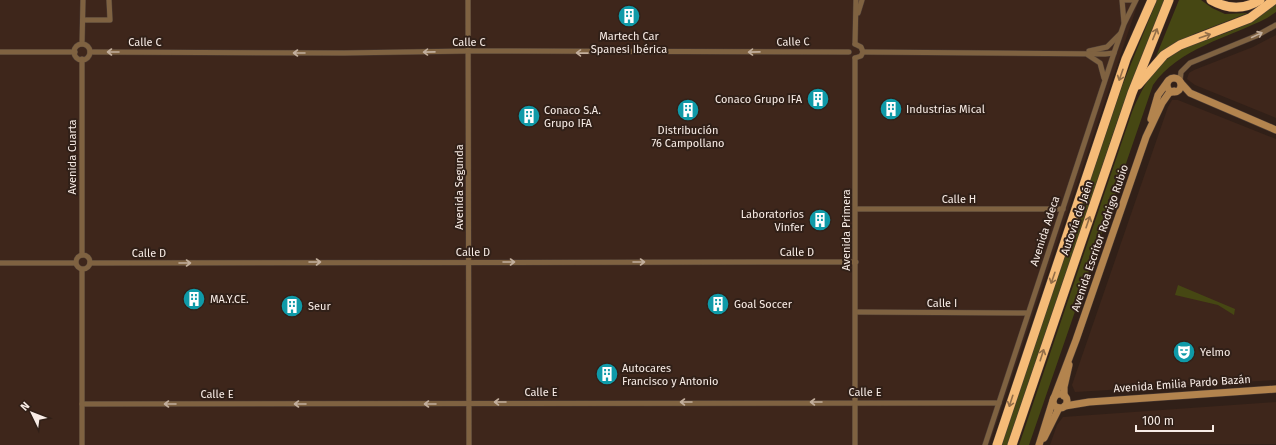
<svg xmlns="http://www.w3.org/2000/svg" width="1276" height="445" viewBox="0 0 1276 445" font-family="'Fira Sans',sans-serif">
<style>
.built{fill:#3e261b}
.green{fill:#464713}
.lines{fill:none;stroke-linecap:round;stroke-linejoin:round}
.street-casing{stroke:#4d3d35;stroke-width:6}
.secondary-casing{stroke:#4d3d35;stroke-width:8}
.highway-casing{stroke:#4d3d35;stroke-width:10}
.street{stroke:#7f6241;stroke-width:5}
.secondary{stroke:#b3844e;stroke-width:7}
.highway{stroke:#f5bb77;stroke-width:9}
.oneway{stroke:#936e48}
.oneway2{stroke:#c2ae9c}
.labels{text-anchor:middle;dominant-baseline:central;stroke-width:4;stroke-linejoin:round;paint-order:stroke}
.poi-label{font-size:11px;fill:#f8ece6;stroke:#312018;text-anchor:start}
.street-label{font-size:11px;fill:#f8ece6;stroke:#312018}
</style>
<rect width="100%" height="100%" fill="#312018"/>
<g class="built">
<polygon points="0,0 1139,0 989,445 0,445"/>
<polygon points="1276,35 1276,118 1195,85 1187,79 1189,73 1194,70 1253,47"/>
<polygon points="1172,100 1178,100 1276,139 1276,380 1075,392 1072,385 1168,107"/>
<polygon points="1276,402 1276,444 1050,445 1057,425 1063,417"/>
</g>
<g class="green">
<polygon points="1157,0 1166,0 1118,119 1009,445 1001,445 1122,86"/>
<polygon points="1179,0 1201,0 1212,8 1225,14 1248,13 1194,34 1168,48 1155,59"/>
<path d="M 1276,3 L 1276,12 L 1267,18 C 1228,38 1179,48 1153,85 L 1029,445 L 1019,445 L 1132,112 C 1145,81 1159,58 1191,45 C 1207,39 1225,34 1240,27 C 1253,21 1265,12 1276,3 Z"/>
<polygon points="1178,285 1235,309 1234,315 1218,305 1175,295"/>
</g>
<g class="lines">
<g class="street-casing">
<g id="street">
<polyline points="468,0 469,445"/>
<polyline points="1122,0 1124,23"/>
<polyline points="1125,0 1132,0"/>
<polyline points="858,13 862,0"/>
<polyline points="83,20 110,20 109,0"/>
<polyline points="82,44 83,0"/>
<polyline points="855,44 856,0"/>
<polyline points="855,44 861,47 863,52 861,56 855,58"/>
<circle cx="82" cy="52" r="8"/>
<polyline points="1089,51 1107,47 1120,34"/>
<polyline points="0,52 75,52"/>
<polyline points="90,52 344,53 468,51 849,52"/>
<polyline points="863,52 1105,54 1114,53"/>
<polyline points="1088,55 1100,63 1104,78"/>
<polyline points="82,59 82,255"/>
<polyline points="1180,81 1181,72 1190,63 1256,36 1276,25"/>
<polyline points="856,209 1063,209"/>
<circle cx="83" cy="262" r="7"/>
<polyline points="0,263 75,263"/>
<polyline points="90,263 856,262"/>
<polyline points="856,312 1028,313"/>
<polyline points="82,404 999,403"/>
<polyline points="82,445 82,270"/>
<polyline points="855,445 855,58"/>
<polyline points="985,445 1114,53 1124,24 1136,0"/>
</g>
</g>
<g class="secondary-casing">
<g id="secondary">
<circle cx="1174" cy="85" r="7"/>
<polyline points="1181,83 1190,93 1276,130"/>
<polyline points="1151,119 1158,95 1168,81"/>
<circle cx="1060" cy="401" r="7"/>
<polyline points="1064,396 1064,387 1069,365"/>
<polyline points="1054,398 1076,340 1146,137 1162,103 1169,93 1174,91"/>
<polyline points="1065,406 1089,402 1276,389"/>
<polyline points="1044,438 1059,408"/>
<polyline points="1039,445 1053,400"/>
</g>
</g>
<g class="highway-casing">
<g id="highway">
<path d="M 1211,0 C 1227,9 1244,10 1260,0"/>
<polyline points="1138,85 1164,55 1180,45 1250,18 1274,0"/>
<polyline points="997,445 1126,59 1152,0"/>
<polyline points="1012,445 1132,93 1169,0"/>
</g>
</g>
<use href="#street" class="street"/>
<use href="#secondary" class="secondary"/>
<use href="#highway" class="highway"/>
</g>
<defs><path id="oneway-shaft" d="M-6 0H5M1.5-3L5.5 0L1.5 3" fill="none" stroke-width="1.6" stroke-linecap="round" stroke-linejoin="round"/></defs>
<g class="oneway">
<use href="#oneway-shaft" transform="translate(1155 34) rotate(-68)"/>
<use href="#oneway-shaft" transform="translate(1205 36) rotate(-19)"/>
<use href="#oneway-shaft" transform="translate(1121 75) rotate(109)"/>
<use href="#oneway-shaft" transform="translate(1088 222) rotate(-71)"/>
<use href="#oneway-shaft" transform="translate(1053 278) rotate(109)"/>
<use href="#oneway-shaft" transform="translate(1042 355) rotate(-72)"/>
<use href="#oneway-shaft" transform="translate(1011 401) rotate(108)"/>
</g>
<g class="oneway2">
<use href="#oneway-shaft" transform="translate(1257 35) rotate(-25)"/>
<use href="#oneway-shaft" transform="translate(113 52) rotate(-180)"/>
<use href="#oneway-shaft" transform="translate(429 52) rotate(179)"/>
<use href="#oneway-shaft" transform="translate(754 52) rotate(179)"/>
<use href="#oneway-shaft" transform="translate(299 53) rotate(180)"/>
<use href="#oneway-shaft" transform="translate(582 53) rotate(-179)"/>
<use href="#oneway-shaft" transform="translate(315 262)"/>
<use href="#oneway-shaft" transform="translate(509 262)"/>
<use href="#oneway-shaft" transform="translate(639 262)"/>
<use href="#oneway-shaft" transform="translate(185 263)"/>
<use href="#oneway-shaft" transform="translate(500 402) rotate(180)"/>
<use href="#oneway-shaft" transform="translate(686 402) rotate(180)"/>
<use href="#oneway-shaft" transform="translate(816 402) rotate(180)"/>
<use href="#oneway-shaft" transform="translate(170 404) rotate(180)"/>
<use href="#oneway-shaft" transform="translate(300 404) rotate(180)"/>
<use href="#oneway-shaft" transform="translate(430 404) rotate(180)"/>
</g>
<defs>
<g id="building-disc" transform="scale(1.15)"><circle r="9.5" fill="#0f9aa8" stroke="#312018"/><path d="M-4-6H4V6H1V3H-1V6H-4ZM-2.5-4.3h1.7v1.8h-1.7ZM.8-4.3h1.7v1.8H.8ZM-2.5-1h1.7V.8h-1.7ZM.8-1h1.7V.8H.8Z" fill="#fff"/></g>
<g id="theatre-disc" transform="scale(1.15)"><circle r="9.5" fill="#0f9aa8" stroke="#312018"/><path d="M-5-5.5Q0-4 5-5.5V0Q5 5 0 6Q-5 5-5 0ZM-3.3-2.5H-1v1.5H-3.3ZM1-2.5H3.3v1.5H1ZM-2.8 1Q0 5.5 2.8 1Z" fill="#fff"/></g>
</defs>
<g fill-rule="evenodd">
<use href="#building-disc" x="629" y="16"/>
<use href="#building-disc" x="818" y="99"/>
<use href="#building-disc" x="891" y="109"/>
<use href="#building-disc" x="688" y="110"/>
<use href="#building-disc" x="529" y="116"/>
<use href="#building-disc" x="820" y="220"/>
<use href="#building-disc" x="194" y="299"/>
<use href="#building-disc" x="718" y="304"/>
<use href="#building-disc" x="292" y="306"/>
<use href="#theatre-disc" x="1184" y="352"/>
<use href="#building-disc" x="607" y="374"/>
</g>
<g class="labels">
<g class="poi-label">
<text x="629" y="36" text-anchor="middle">Martech Car<tspan x="629" dy="13">Spanesi Ibérica</tspan></text>
<text x="802" y="99" text-anchor="end">Conaco Grupo IFA</text>
<text x="906" y="109">Industrias Mical</text>
<text x="544" y="110">Conaco S.A.<tspan x="544" dy="13">Grupo IFA</tspan></text>
<text x="688" y="130" text-anchor="middle">Distribución<tspan x="688" dy="13">76 Campollano</tspan></text>
<text x="804" y="214" text-anchor="end">Laboratorios<tspan x="804" dy="13">Vinfer</tspan></text>
<text x="210" y="299">MA.Y.CE.</text>
<text x="734" y="304">Goal Soccer</text>
<text x="308" y="306">Seur</text>
<text x="1200" y="352">Yelmo</text>
<text x="622" y="368">Autocares<tspan x="622" dy="13">Francisco y Antonio</tspan></text>
</g>
<g class="street-label">
<text x="145" y="42">Calle C</text>
<text x="469" y="42">Calle C</text>
<text transform="translate(793 42) rotate(-1)">Calle C</text>
<text transform="translate(72 157) rotate(-90)">Avenida Cuarta</text>
<text transform="translate(459 187) rotate(-90)">Avenida Segunda</text>
<text x="959" y="199">Calle H</text>
<text transform="translate(1077 218) rotate(-71)">Autovía de Jaén</text>
<text transform="translate(846 230) rotate(-90)">Avenida Primera</text>
<text transform="translate(1045 231) rotate(-72)">Avenida Adeca</text>
<text transform="translate(1100 238) rotate(-71)">Avenida Escritor Rodrigo Rubio</text>
<text x="473" y="252">Calle D</text>
<text x="797" y="252">Calle D</text>
<text x="149" y="253">Calle D</text>
<text x="942" y="303">Calle I</text>
<text transform="translate(1182 384) rotate(-4)">Avenida Emilia Pardo Bazán</text>
<text x="541" y="392">Calle E</text>
<text x="865" y="392">Calle E</text>
<text x="217" y="394">Calle E</text>
</g>
</g>
<g transform="translate(32 413) rotate(313)" stroke="#312018" stroke-width="3" paint-order="stroke">
<path d="M0-3L7 15L0 10L-7 15Z" fill="#f8ece6"/>
<text y="-6" font-size="11" font-weight="bold" text-anchor="middle" fill="#f8ece6">N</text>
</g>
<path d="M1136 425v6h77v-6" fill="none" stroke="#f8ece6" stroke-width="2"/>
<text x="1142" y="425" font-size="12" fill="#f8ece6" stroke="#312018" stroke-width="3" paint-order="stroke">100 m</text>
</svg>
